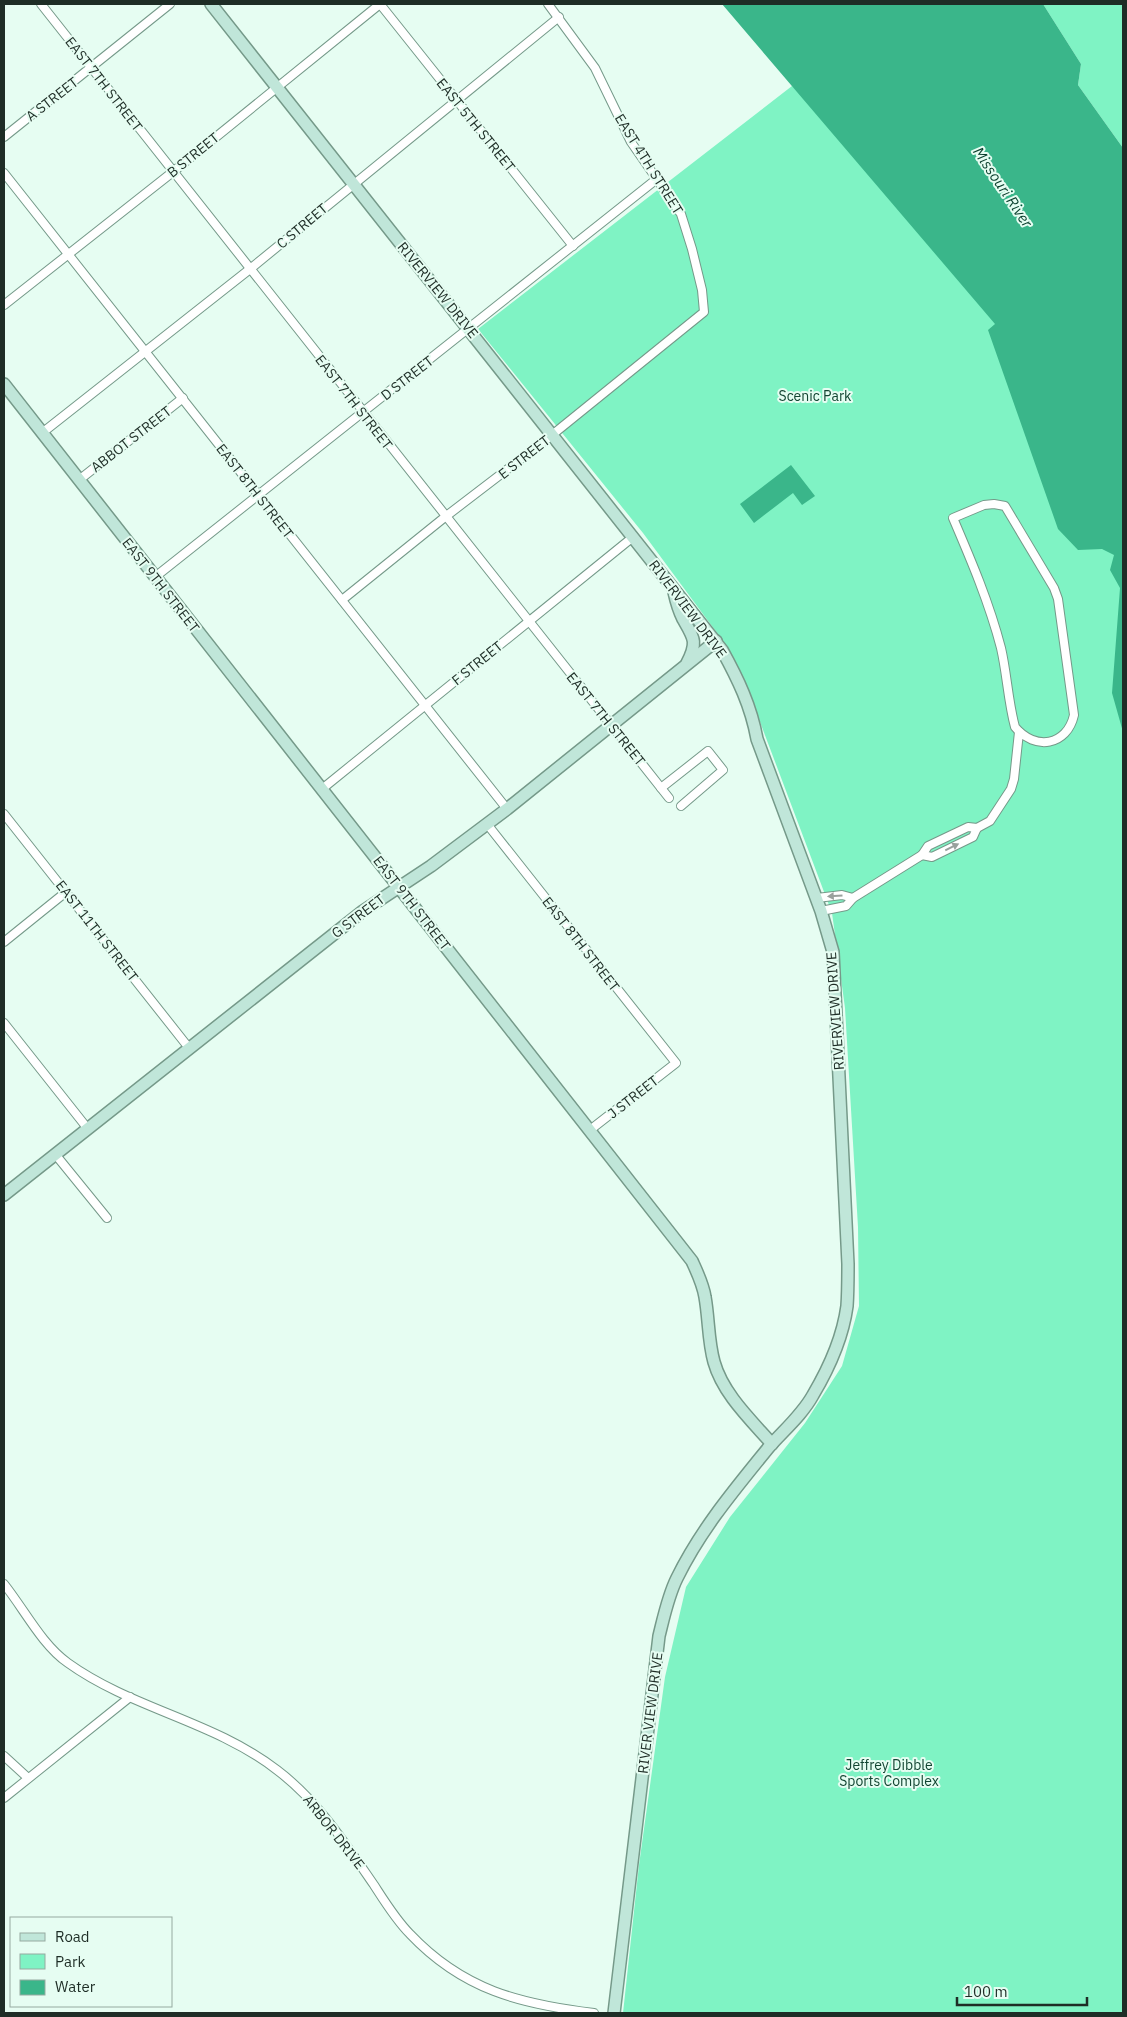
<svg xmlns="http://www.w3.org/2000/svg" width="1127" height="2017" viewBox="0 0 1127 2017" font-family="'IBM Plex Sans',sans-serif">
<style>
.green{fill:#7ff3c4}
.water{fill:#3ab68a}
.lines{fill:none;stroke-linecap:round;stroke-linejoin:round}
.street-casing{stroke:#759989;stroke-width:10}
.secondary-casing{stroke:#759989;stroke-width:14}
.street{stroke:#fff;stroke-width:8}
.secondary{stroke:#c0e6d9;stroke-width:11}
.oneway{fill:#9aa09d}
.labels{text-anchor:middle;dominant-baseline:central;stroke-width:4;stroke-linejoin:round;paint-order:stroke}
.street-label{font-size:14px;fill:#1e2d26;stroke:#e6fdf2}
.park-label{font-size:14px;fill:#124532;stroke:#e6fdf2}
.water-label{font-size:15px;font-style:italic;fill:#093e2c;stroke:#e6fdf2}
</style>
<rect width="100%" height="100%" fill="#e6fdf2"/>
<g class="green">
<polygon points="1043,4 1123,4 1123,148 1078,85 1081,64"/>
<polygon points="792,86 998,261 1123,556 1123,2013 623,2013 639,1865 665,1677 686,1587 730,1517 805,1423 842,1366 859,1306 858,1227 845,1008 832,913 745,682 717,633 643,533 478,329"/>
</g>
<g class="water">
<polygon points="722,4 1043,4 1081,64 1078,85 1123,148 1123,732 1112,693 1120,588 1110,570 1114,555 1102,549 1078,550 1058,529 988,330 995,324"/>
<polygon points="791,465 815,496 802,505 793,493 754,523 740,504"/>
</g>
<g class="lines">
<g class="street-casing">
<g id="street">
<polyline points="41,4 669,798"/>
<polyline points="380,4 573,246"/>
<polyline points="4,137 170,4"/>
<polyline points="4,173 507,809"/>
<polyline points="4,305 174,171 380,4"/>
<polyline points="42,433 250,269 559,17"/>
<polyline points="79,480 183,398"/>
<path d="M 994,504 L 1005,506 L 1054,588 L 1058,599 L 1074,715 C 1067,746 1035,751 1015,727 C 1008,701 1007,674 1001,648 C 989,602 971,560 953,518 L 984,505 Z"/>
<polyline points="155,577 658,178"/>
<polyline points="342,600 445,517 552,435 704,312 702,290 692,249 681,214 631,142 595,68 548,4"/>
<polyline points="661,788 708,751 723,770 681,806"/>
<polyline points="322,789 633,537"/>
<polyline points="4,814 189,1048"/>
<polyline points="487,824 676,1063 590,1130"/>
<polyline points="922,855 932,857 973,837 977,828 990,821 1011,789 1014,779 1019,732"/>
<polyline points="817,898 842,895 853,898"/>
<polyline points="821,911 846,906 853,898 922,855 928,846 968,827 977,828"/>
<polyline points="4,942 66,892"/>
<polyline points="4,1023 88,1129"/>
<polyline points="55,1154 107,1218"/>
<path d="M 4,1584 C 24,1609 42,1645 68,1663 C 132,1709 214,1721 277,1770 C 318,1801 345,1843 374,1885 C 385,1902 396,1920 410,1934 C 463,1990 520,2004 594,2013"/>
<polyline points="4,1756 28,1778"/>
<polyline points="4,1798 130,1697"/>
</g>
</g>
<g class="secondary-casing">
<g id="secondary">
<path d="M 211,4 L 722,650 C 738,679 751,706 757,739 L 821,911 L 833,952 L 848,1264 C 848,1278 848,1292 847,1306 C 843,1336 829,1368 813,1395 C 802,1415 784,1430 769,1447 C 735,1489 701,1529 677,1578 C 668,1596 664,1616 659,1636 L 614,2013"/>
<path d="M 4,384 L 692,1261 C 697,1272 703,1284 705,1297 C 709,1319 708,1341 714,1362 C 723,1394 751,1420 772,1444"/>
<path d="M 674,592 C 676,601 679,611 683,619 C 694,638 698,642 687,663"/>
<polyline points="4,1195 363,911 431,866 507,809 716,641"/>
</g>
</g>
<use href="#street" class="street"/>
<use href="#secondary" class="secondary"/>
</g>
<defs><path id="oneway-solid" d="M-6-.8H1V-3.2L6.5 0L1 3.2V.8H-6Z" transform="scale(1.25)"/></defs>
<g class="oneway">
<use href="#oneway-solid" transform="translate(952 847) rotate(-26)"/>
<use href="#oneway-solid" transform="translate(835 896) rotate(176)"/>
</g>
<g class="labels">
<g class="street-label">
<text transform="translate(104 84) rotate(52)">EAST 7TH STREET</text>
<text transform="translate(52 99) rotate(-38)">A STREET</text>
<text transform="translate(476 125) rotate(51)">EAST 5TH STREET</text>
<text transform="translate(193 155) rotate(-39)">B STREET</text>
<text transform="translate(649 164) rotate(58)">EAST 4TH STREET</text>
<text transform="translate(302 226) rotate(-40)">C STREET</text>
<text transform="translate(438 290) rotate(51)">RIVERVIEW DRIVE</text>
<text transform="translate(407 378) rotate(-38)">D STREET</text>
<text transform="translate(354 402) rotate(52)">EAST 7TH STREET</text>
<text transform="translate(131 439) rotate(-38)">ABBOT STREET</text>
<text transform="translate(524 457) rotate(-38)">E STREET</text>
<text transform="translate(255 491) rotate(52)">EAST 8TH STREET</text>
<text transform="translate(161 585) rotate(52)">EAST 9TH STREET</text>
<text transform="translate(688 609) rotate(53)">RIVERVIEW DRIVE</text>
<text transform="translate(477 663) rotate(-39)">F STREET</text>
<text transform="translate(606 719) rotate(51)">EAST 7TH STREET</text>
<text transform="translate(412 903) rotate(52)">EAST 9TH STREET</text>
<text transform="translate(358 916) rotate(-37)">G STREET</text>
<text transform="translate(97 931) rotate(52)">EAST 11TH STREET</text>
<text transform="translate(581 944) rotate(52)">EAST 8TH STREET</text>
<text transform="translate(835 1011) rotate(-94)">RIVERVIEW DRIVE</text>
<text transform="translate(633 1097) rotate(-38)">J STREET</text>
<text transform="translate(650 1713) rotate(-83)">RIVER VIEW DRIVE</text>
<text transform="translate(334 1832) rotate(52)">ARBOR DRIVE</text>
</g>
<g class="park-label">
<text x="815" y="396">Scenic Park</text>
<text x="889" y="1765">Jeffrey Dibble<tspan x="889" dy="16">Sports Complex</tspan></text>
</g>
<g class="water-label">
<text transform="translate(1003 187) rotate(56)">Missouri River</text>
</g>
</g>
<rect width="1127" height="2017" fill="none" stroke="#1e2d26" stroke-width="10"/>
<rect x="10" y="1917" width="162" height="90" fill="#e6fdf2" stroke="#96aaa0"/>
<rect x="20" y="1933" width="25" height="8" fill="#c0e6d9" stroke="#96aaa0"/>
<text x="55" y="1942" font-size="15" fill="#1e2d26">Road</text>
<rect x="20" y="1954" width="25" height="15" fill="#7ff3c4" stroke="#96aaa0"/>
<text x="55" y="1967" font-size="15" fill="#1e2d26">Park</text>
<rect x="20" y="1980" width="25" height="15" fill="#3ab68a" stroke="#96aaa0"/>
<text x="55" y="1992" font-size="15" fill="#1e2d26">Water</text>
<path d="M957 1997v8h130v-8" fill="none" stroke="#1e2d26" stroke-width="2.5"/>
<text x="964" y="1997" font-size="15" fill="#1e2d26" stroke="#e6fdf2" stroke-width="4" paint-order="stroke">100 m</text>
</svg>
